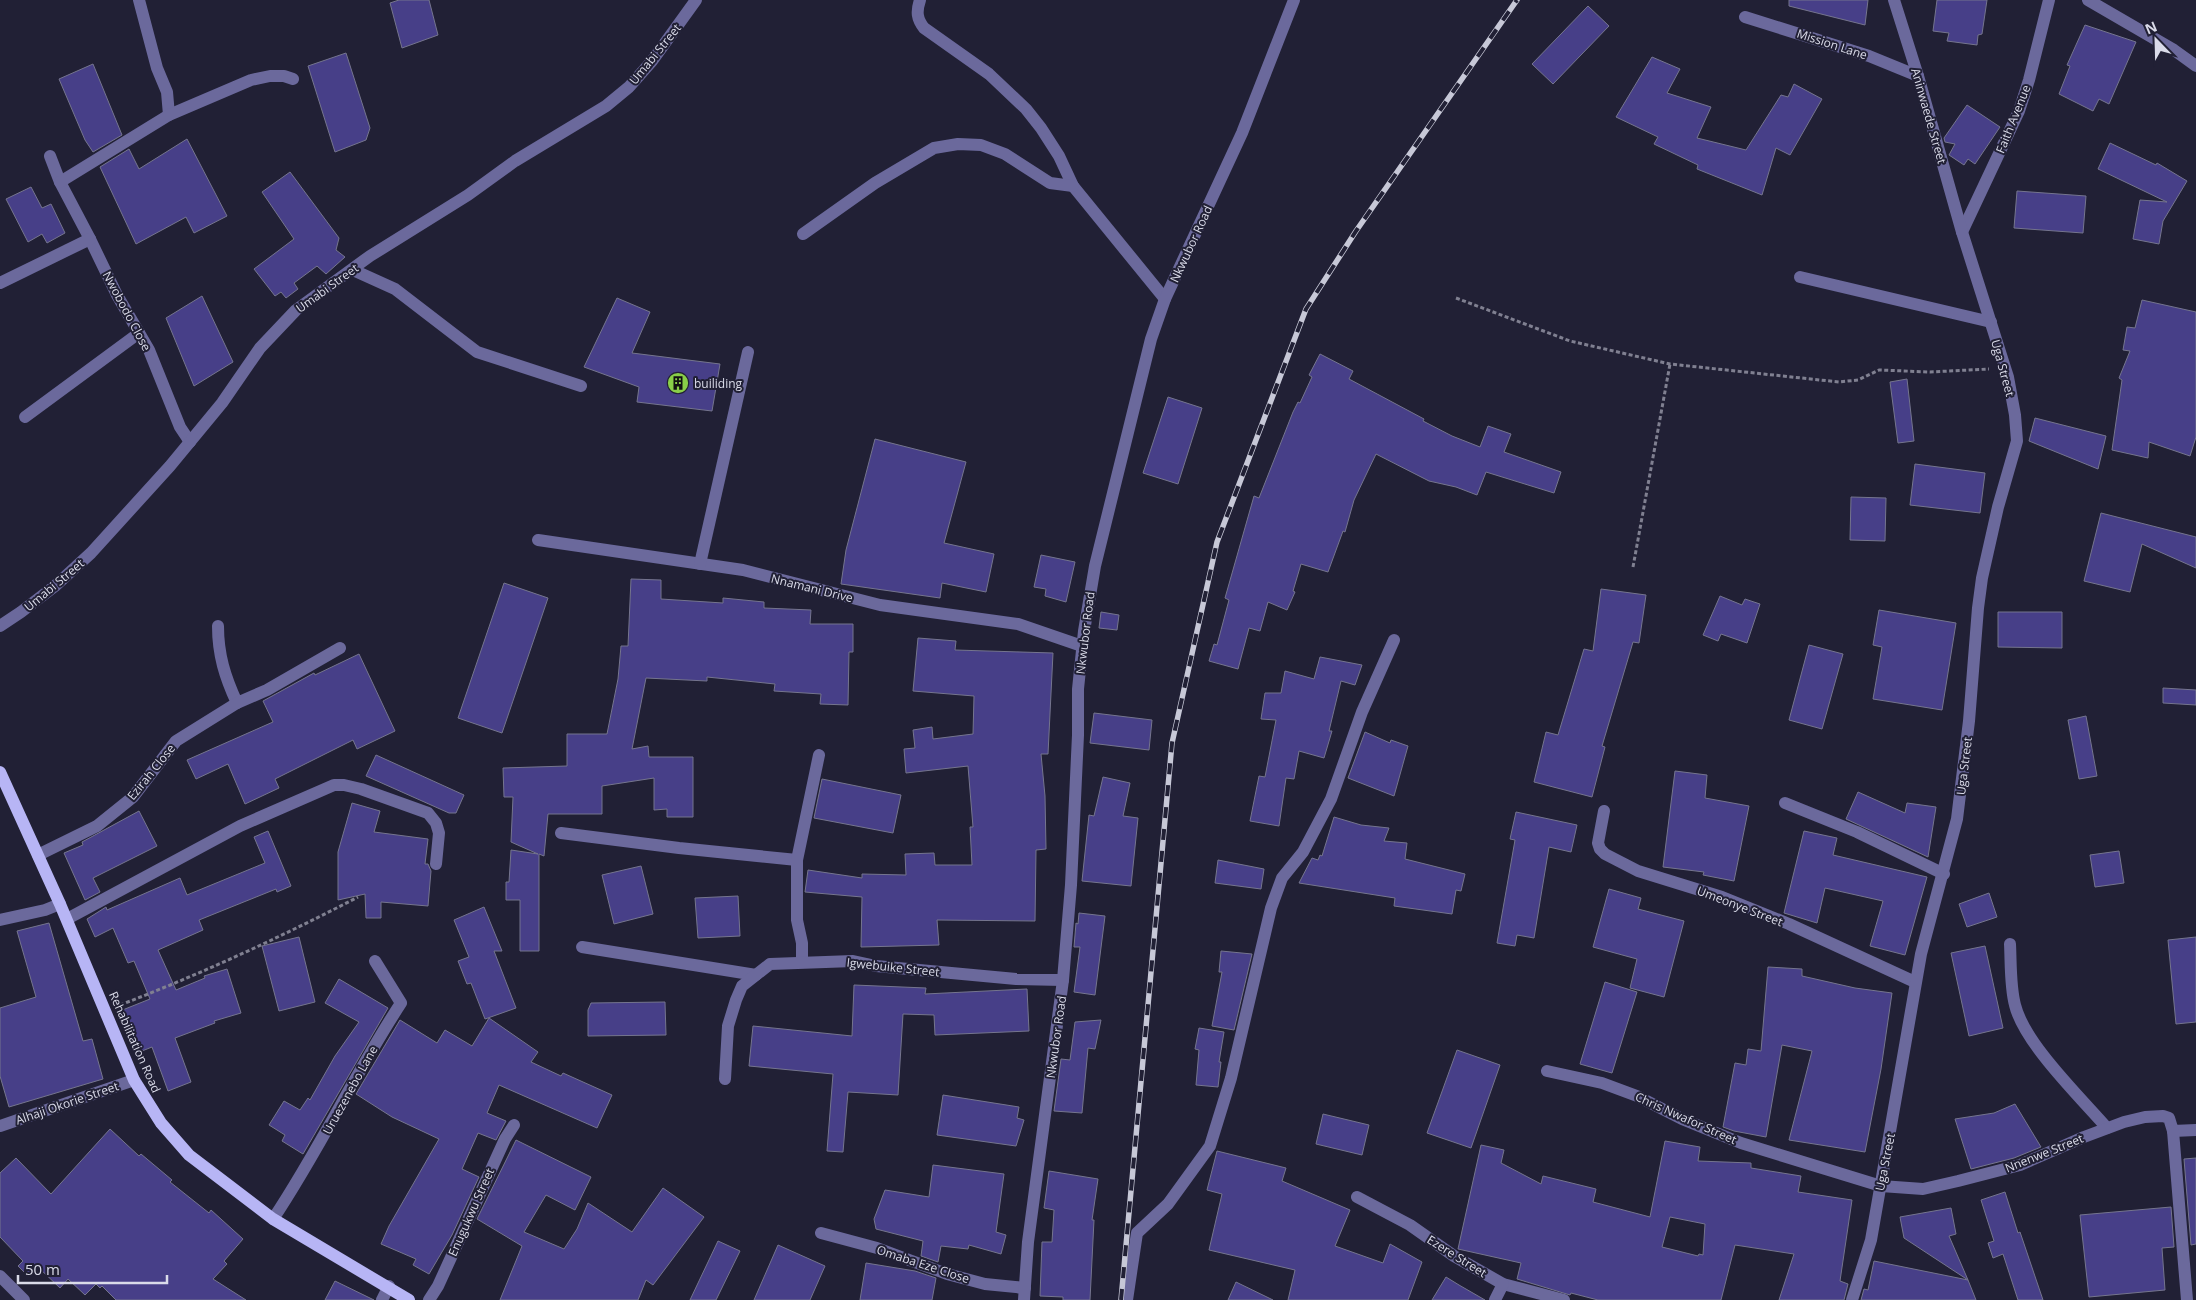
<svg xmlns="http://www.w3.org/2000/svg" width="2196" height="1300" viewBox="0 0 2196 1300" font-family="'Open Sans',sans-serif">
<style>
.building{fill:#473f88;stroke:#75758e;fill-rule:evenodd}
.lines{fill:none;stroke-linecap:round;stroke-linejoin:round}
.path{stroke:#808091;stroke-width:3;stroke-dasharray:4 2.5;stroke-linecap:butt}
.minor{stroke:#6b699c;stroke-width:12}
.major{stroke:#b7b5f5;stroke-width:12}
.rail-casing{stroke:#c7c8d7;stroke-width:5.5}
.rail{stroke:#212035;stroke-width:4;stroke-dasharray:11;stroke-linecap:butt}
.labels{text-anchor:middle;dominant-baseline:central;stroke-width:4;stroke-linejoin:round;paint-order:stroke}
.street-label{font-size:12px;fill:#dadbe9;stroke:#212035}
.poi-label{font-size:12px;fill:#dadbe9;stroke:#212035;text-anchor:start}
</style>
<rect width="100%" height="100%" fill="#212035"/>
<g class="building">
<polygon points="399,0 429,0 438,35 402,48 390,3"/>
<polygon points="1789,0 1868,0 1865,25 1789,6"/>
<polygon points="1937,0 1987,0 1982,34 1978,35 1977,45 1947,41 1949,33 1933,31"/>
<polygon points="1588,6 1609,26 1553,84 1532,64"/>
<polygon points="2085,25 2136,42 2109,104 2099,99 2093,111 2059,94 2070,66 2067,65"/>
<polygon points="346,53 370,128 366,140 335,152 308,66"/>
<polygon points="1652,57 1680,69 1667,93 1711,107 1697,138 1746,150 1781,95 1788,97 1794,84 1822,99 1790,155 1776,148 1762,195 1697,169 1698,165 1654,144 1658,137 1616,117"/>
<polygon points="93,64 122,135 93,152 85,140 59,79"/>
<polygon points="1967,105 2000,127 1975,164 1968,159 1964,165 1949,155 1955,144 1945,142 1944,138"/>
<polygon points="187,139 227,216 194,233 186,217 136,244 100,167 129,149 139,169"/>
<polygon points="2110,143 2156,165 2157,163 2187,181 2163,221 2159,244 2133,239 2140,200 2167,202 2098,169"/>
<polygon points="290,172 339,238 336,250 345,257 326,274 317,266 294,283 298,289 286,298 281,292 275,296 254,269 294,239 262,192"/>
<polygon points="31,187 42,208 51,204 65,233 47,243 42,234 28,242 6,199"/>
<polygon points="2017,191 2086,196 2083,233 2014,228"/>
<polygon points="202,296 233,362 194,386 166,318"/>
<polygon points="617,298 650,312 632,353 720,364 712,411 637,402 639,387 584,367"/>
<polygon points="2142,300 2196,312 2196,437 2190,456 2149,442 2148,458 2112,450 2122,380 2119,378 2130,351 2123,350 2127,327 2135,328"/>
<polygon points="1320,354 1353,371 1349,379 1424,419 1423,421 1452,436 1480,447 1488,426 1511,434 1504,452 1561,472 1554,493 1486,472 1477,495 1456,487 1429,481 1376,454 1354,500 1345,532 1343,531 1328,572 1301,564 1293,591 1295,592 1287,610 1268,602 1260,631 1249,628 1238,669 1209,661 1214,644 1217,645 1229,600 1225,598 1254,496 1259,498 1293,412 1298,402 1300,403 1312,377 1309,375"/>
<polygon points="1907,379 1914,441 1898,443 1890,382"/>
<polygon points="1168,397 1202,408 1178,484 1143,473"/>
<polygon points="2035,418 2106,436 2098,469 2029,441"/>
<polygon points="875,439 966,462 944,543 994,554 986,592 942,583 940,598 841,584 846,550"/>
<polygon points="1915,464 1985,473 1980,513 1910,505"/>
<polygon points="1851,497 1886,498 1885,541 1850,540"/>
<polygon points="2101,513 2196,537 2196,568 2142,544 2130,592 2084,581"/>
<polygon points="1041,555 1075,562 1066,602 1045,596 1046,589 1034,587"/>
<polygon points="631,579 661,580 661,599 723,603 723,598 764,602 764,608 811,610 810,624 853,624 853,652 849,652 848,705 820,704 821,694 774,691 775,684 707,677 707,681 646,678 632,749 648,746 649,757 693,757 693,817 667,817 667,809 654,810 654,778 602,786 602,814 548,814 544,856 539,854 539,951 520,951 520,900 506,900 506,882 509,882 511,850 538,854 511,842 513,797 504,797 503,768 567,766 567,734 607,734 618,679 621,646 628,646"/>
<polygon points="504,583 548,598 502,733 458,718"/>
<polygon points="1601,589 1646,595 1639,643 1633,642 1602,746 1605,747 1592,797 1534,782 1546,732 1558,735 1584,649 1593,651"/>
<polygon points="1720,596 1742,605 1745,599 1760,604 1747,643 1721,634 1718,641 1703,635"/>
<polygon points="1879,610 1956,623 1942,710 1873,699 1882,647 1873,645"/>
<polygon points="1101,612 1119,615 1117,630 1099,628"/>
<polygon points="1998,612 2062,612 2062,648 1998,647"/>
<polygon points="918,638 956,641 955,650 1053,653 1048,754 1041,754 1045,796 1046,849 1036,850 1035,921 937,920 939,945 861,947 862,897 805,892 808,870 862,878 862,874 906,875 905,854 934,853 935,865 972,865 970,827 973,827 968,766 906,773 904,749 915,748 913,730 932,727 933,739 973,734 974,696 913,691"/>
<polygon points="1809,645 1843,654 1822,729 1789,720"/>
<polygon points="359,654 395,731 357,749 353,740 275,779 279,788 245,804 228,764 196,779 187,760 273,722 263,701 314,673 315,675"/>
<polygon points="1320,657 1362,665 1355,685 1341,681 1329,731 1332,731 1324,758 1299,751 1294,779 1286,778 1279,826 1250,821 1259,776 1265,777 1276,720 1261,719 1265,693 1281,693 1285,671 1314,679"/>
<polygon points="2163,688 2196,690 2196,705 2163,703"/>
<polygon points="1094,713 1152,720 1149,750 1090,743"/>
<polygon points="2086,716 2097,776 2079,779 2068,720"/>
<polygon points="1365,732 1390,743 1391,740 1408,746 1394,796 1348,778"/>
<polygon points="376,755 464,795 456,813 449,813 366,776"/>
<polygon points="1675,771 1707,775 1705,798 1749,806 1734,881 1703,875 1704,872 1663,867"/>
<polygon points="1103,777 1130,783 1123,816 1138,818 1131,886 1082,881 1089,815 1094,816"/>
<polygon points="822,779 901,795 893,833 814,818"/>
<polygon points="1858,792 1905,813 1907,803 1936,807 1928,857 1846,819"/>
<polygon points="352,803 380,811 374,832 428,839 425,864 428,864 431,871 428,906 381,902 381,918 366,918 365,894 338,900 338,852"/>
<polygon points="139,811 157,846 93,878 100,892 85,900 64,853 83,845 82,842"/>
<polygon points="1516,812 1577,825 1571,852 1549,847 1534,938 1517,935 1515,946 1497,943 1515,840 1510,839"/>
<polygon points="1334,817 1361,825 1389,828 1384,841 1407,843 1405,859 1465,874 1461,891 1456,890 1452,914 1394,906 1395,898 1299,883 1312,858 1318,860 1320,855 1322,856"/>
<polygon points="268,831 291,886 277,892 276,889 199,920 203,930 158,950 176,990 205,978 204,976 227,969 241,1013 214,1021 215,1023 175,1038 191,1082 168,1091 152,1047 137,1053 120,1011 150,999 134,961 128,963 113,928 95,937 87,919 106,907 107,910 180,878 187,895 265,863 254,837"/>
<polygon points="1804,831 1837,838 1833,855 1927,877 1905,955 1870,946 1883,901 1825,888 1817,923 1784,913"/>
<polygon points="2119,851 2124,883 2095,887 2090,855"/>
<polygon points="1218,860 1264,869 1261,889 1215,883"/>
<polygon points="641,866 653,914 614,924 602,875"/>
<polygon points="1609,889 1641,898 1638,909 1684,921 1664,997 1630,988 1637,959 1593,947"/>
<polygon points="1989,893 1997,917 1967,927 1959,904"/>
<polygon points="738,896 740,936 698,938 695,898"/>
<polygon points="484,907 502,951 494,951 516,1008 485,1019 471,983 467,984 458,961 469,957 454,920"/>
<polygon points="1079,913 1105,916 1095,995 1074,992 1080,947 1074,947 1076,923 1078,924"/>
<polygon points="49,923 83,1041 92,1039 103,1079 9,1107 0,1076 0,1008 36,997 17,931"/>
<polygon points="299,937 315,1002 279,1011 262,946"/>
<polygon points="2196,937 2196,1022 2176,1024 2168,940"/>
<polygon points="1985,946 2003,1028 1969,1036 1951,953"/>
<polygon points="1221,951 1252,954 1234,1030 1212,1026 1222,972 1219,972"/>
<polygon points="1768,967 1802,969 1802,976 1855,988 1892,993 1881,1069 1865,1152 1789,1140 1812,1051 1782,1045 1766,1137 1734,1131 1723,1127 1735,1063 1746,1065 1748,1049 1761,1051"/>
<polygon points="339,979 388,1008 303,1154 282,1141 285,1135 269,1125 284,1101 300,1110 308,1098 310,1100 335,1056 359,1022 325,1003"/>
<polygon points="1605,982 1637,992 1612,1073 1580,1064"/>
<polygon points="854,985 926,988 925,994 1027,989 1029,1031 935,1035 934,1015 903,1014 898,1095 848,1092 843,1152 827,1151 833,1074 749,1066 753,1026 852,1036"/>
<polygon points="665,1002 666,1035 588,1036 588,1010 591,1003"/>
<polygon points="489,1018 538,1052 531,1062 561,1076 563,1073 612,1095 597,1128 499,1085 487,1113 506,1121 496,1140 478,1133 462,1169 479,1177 452,1235 429,1274 413,1265 416,1259 381,1244 389,1226 439,1139 392,1117 356,1094 400,1020 437,1043 445,1030 472,1046"/>
<polygon points="1101,1020 1095,1049 1088,1048 1082,1113 1054,1111 1061,1059 1070,1060 1075,1022"/>
<polygon points="1199,1028 1224,1032 1219,1062 1221,1062 1218,1087 1196,1085 1199,1050 1195,1049"/>
<polygon points="1457,1050 1500,1065 1471,1148 1427,1133"/>
<polygon points="943,1095 1019,1107 1017,1118 1024,1120 1016,1146 937,1135"/>
<polygon points="2015,1104 2041,1147 2014,1158 1971,1169 1955,1119 1994,1113"/>
<polygon points="1323,1114 1369,1125 1362,1155 1316,1144"/>
<polygon points="110,1129 139,1156 141,1154 172,1180 170,1182 209,1213 211,1210 243,1239 224,1261 227,1264 213,1279 246,1300 116,1300 102,1286 100,1288 96,1284 85,1295 68,1279 60,1288 38,1267 28,1276 18,1266 23,1261 0,1237 0,1173 16,1158 51,1194"/>
<polygon points="516,1140 591,1177 575,1210 546,1195 524,1232 564,1249 577,1229 588,1203 632,1232 663,1188 704,1217 653,1285 646,1280 638,1300 500,1300 522,1246 477,1219"/>
<path d="M 1665,1141 L 1700,1147 L 1698,1161 L 1751,1163 L 1751,1168 L 1801,1176 L 1798,1192 L 1852,1200 L 1840,1281 L 1848,1284 L 1844,1300 L 1779,1300 L 1794,1254 L 1735,1245 L 1721,1300 L 1598,1300 L 1571,1293 L 1570,1295 L 1517,1279 L 1521,1263 L 1458,1249 L 1481,1145 L 1504,1150 L 1501,1163 L 1541,1184 L 1543,1176 L 1596,1189 L 1593,1202 L 1650,1217 ZM 1670,1217 L 1705,1224 L 1703,1255 L 1699,1254 L 1698,1256 L 1662,1247 Z"/>
<polygon points="1217,1151 1286,1168 1282,1181 1350,1210 1335,1246 1383,1263 1390,1244 1422,1262 1408,1300 1288,1300 1295,1270 1209,1250 1222,1194 1207,1190"/>
<polygon points="2196,1158 2196,1244 2191,1245 2184,1159"/>
<polygon points="933,1165 1004,1174 996,1232 1006,1235 1001,1254 969,1245 968,1249 941,1246 938,1262 921,1256 923,1241 876,1229 874,1219 885,1190 929,1197"/>
<polygon points="1049,1171 1098,1179 1092,1220 1094,1220 1090,1300 1063,1300 1063,1297 1040,1296 1042,1242 1052,1242 1054,1210 1044,1208"/>
<polygon points="2005,1192 2018,1233 2020,1232 2043,1300 2018,1300 2003,1254 1993,1258 1988,1243 1994,1241 1981,1200"/>
<polygon points="2171,1207 2174,1247 2162,1248 2165,1290 2089,1297 2080,1215"/>
<polygon points="1951,1208 1956,1234 1949,1236 1968,1280 1904,1238 1900,1217"/>
<polygon points="718,1241 740,1251 716,1300 690,1300"/>
<polygon points="778,1245 825,1266 810,1300 754,1300"/>
<polygon points="1874,1261 1968,1280 1976,1300 1861,1300 1864,1289 1868,1290"/>
<polygon points="866,1263 915,1271 936,1278 932,1300 860,1300"/>
<polygon points="1446,1277 1459,1285 1485,1300 1432,1300"/>
<polygon points="335,1281 374,1300 325,1300"/>
<polygon points="1236,1282 1273,1300 1228,1300"/>
</g>
<g class="lines">
<g class="path">
<polyline points="1456,298 1570,341 1670,364 1839,382 1858,380 1879,370 1930,372 1989,369"/>
<polyline points="1633,567 1670,364"/>
<path d="M 120,1005 C 201,974 281,937 358,897"/>
</g>
<g class="minor">
<polyline points="139,0 157,68 167,92 169,115"/>
<path d="M 920,0 C 916,12 917,19 924,28 L 989,74 L 1026,109 L 1041,128 L 1059,156 L 1073,186 L 1165,299"/>
<polyline points="2088,0 2174,50 2196,66"/>
<polyline points="1745,17 1869,56 1918,76"/>
<polyline points="50,156 60,182 90,239 117,295 149,350 180,427 190,442"/>
<polyline points="60,182 169,115 251,80 270,76 284,76 293,79"/>
<polyline points="1962,232 2019,111 2029,80 2049,0"/>
<polyline points="803,234 875,183 934,148 958,144 981,145 1005,154 1050,183 1073,186"/>
<polyline points="353,270 395,289 477,352 581,386"/>
<polyline points="1800,277 1991,322"/>
<polyline points="0,283 90,239"/>
<polyline points="25,417 139,333"/>
<polyline points="538,540 743,570 880,605 1018,624 1082,646"/>
<polyline points="700,564 748,352"/>
<polyline points="0,626 21,612 55,586 91,553 170,466 222,403 260,348 296,310 370,256 468,195 515,161 606,106 629,87 652,61 696,0"/>
<path d="M 218,626 C 218,655 225,677 237,703"/>
<polyline points="1785,803 1857,832 1944,874"/>
<polyline points="1604,811 1598,843 1600,849 1605,854 1638,871 1722,897 1789,924 1915,982"/>
<polyline points="561,833 679,848 797,860"/>
<polyline points="38,855 97,826 133,797 176,741 237,703 267,690 340,648"/>
<polyline points="67,919 240,826 334,785 344,785 361,789 428,813 436,823 439,833 436,864"/>
<polyline points="0,920 45,910 60,904"/>
<path d="M 2010,944 C 2011,963 2010,986 2015,1005 C 2024,1043 2081,1098 2107,1128"/>
<polyline points="582,947 756,975"/>
<polyline points="802,962 802,943 797,920 797,860 819,755"/>
<polyline points="1547,1071 1602,1083 1637,1096 1682,1119 1741,1143 1881,1186 1923,1189 1958,1181 2020,1165 2084,1137 2124,1122 2145,1117 2163,1116 2169,1118 2173,1131 2196,1130"/>
<polyline points="725,1079 728,1026 736,1000 742,986 770,964 853,961 876,966 1016,979 1063,980"/>
<polyline points="0,1126 134,1080"/>
<polyline points="2173,1131 2187,1300"/>
<polyline points="1357,1197 1410,1225 1454,1256 1503,1284 1564,1300"/>
<path d="M 273,1219 C 320,1149 355,1073 401,1003 L 375,961"/>
<polyline points="821,1233 877,1248 947,1274 985,1284 1025,1288"/>
<polyline points="0,1276 24,1300"/>
<polyline points="382,1300 389,1286"/>
<polyline points="429,1300 438,1286 505,1139 514,1125"/>
<polyline points="1024,1300 1028,1242 1063,980 1071,885 1078,735 1078,689 1084,631 1095,566 1151,339 1165,299 1242,133 1294,0"/>
<polyline points="1127,1300 1137,1233 1168,1204 1210,1146 1231,1078 1271,908 1282,878 1303,852 1331,799 1362,712 1394,640"/>
<polyline points="1495,1300 1503,1284"/>
<polyline points="1852,1300 1871,1240 1921,954 1957,819 1969,721 1978,608 1982,578 1998,507 2017,441 2015,415 2008,377 1962,232 1918,76 1894,0"/>
</g>
<polyline class="major" points="0,772 60,904 134,1080 161,1123 189,1155 273,1219 409,1300"/>
<g class="rail-casing">
<polyline id="rail" points="1121,1300 1172,743 1217,542 1306,309 1356,231 1517,0"/>
</g>
<use href="#rail" class="rail"/>
</g>
<defs>
<g id="building-disc" transform="scale(1.125)"><circle r="9.5" fill="#89cf48" stroke="#212035"/><path d="M-4-6H4V6H1V3H-1V6H-4ZM-2.5-4.3h1.7v1.8h-1.7ZM.8-4.3h1.7v1.8H.8ZM-2.5-1h1.7V.8h-1.7ZM.8-1h1.7V.8H.8Z" fill="#111"/></g>
</defs>
<g fill-rule="evenodd">
<use href="#building-disc" x="678" y="383"/>
</g>
<g class="labels">
<g class="street-label">
<text transform="translate(1832 44) rotate(18)">Mission Lane</text>
<text transform="translate(655 54) rotate(-51)">Umabi Street</text>
<text transform="translate(1929 116) rotate(74)">Aninwaede Street</text>
<text transform="translate(2013 119) rotate(-68)">Faith Avenue</text>
<text transform="translate(1191 244) rotate(-65)">Nkwubor Road</text>
<text transform="translate(327 288) rotate(-36)">Umabi Street</text>
<text transform="translate(127 311) rotate(62)">Nwobodo Close</text>
<text transform="translate(2003 368) rotate(75)">Uga Street</text>
<text transform="translate(54 585) rotate(-40)">Umabi Street</text>
<text transform="translate(812 588) rotate(14)">Nnamani Drive</text>
<text transform="translate(1085 633) rotate(-83)">Nkwubor Road</text>
<text transform="translate(1964 766) rotate(-83)">Uga Street</text>
<text transform="translate(151 772) rotate(-51)">Ezirah Close</text>
<text transform="translate(1740 906) rotate(21)">Umeonye Street</text>
<text transform="translate(893 967) rotate(6)">Igwebuike Street</text>
<text transform="translate(1056 1037) rotate(-82)">Nkwubor Road</text>
<text transform="translate(135 1042) rotate(66)">Rehabilitation Road</text>
<text transform="translate(350 1090) rotate(-61)">Uruezenebo Lane</text>
<text transform="translate(67 1103) rotate(-19)">Alhaji Okorie Street</text>
<text transform="translate(1686 1118) rotate(24)">Chris Nwafor Street</text>
<text transform="translate(2044 1153) rotate(-22)">Nnenwe Street</text>
<text transform="translate(1885 1162) rotate(-79)">Uga Street</text>
<text transform="translate(471 1212) rotate(-66)">Enugukwu Street</text>
<text transform="translate(1457 1256) rotate(32)">Ezere Street</text>
<text transform="translate(923 1264) rotate(18)">Omaba Eze Close</text>
</g>
<g class="poi-label">
<text x="694" y="383">builiding</text>
</g>
</g>
<g transform="translate(2156 40) rotate(337)" stroke="#212035" stroke-width="4" paint-order="stroke">
<path d="M0-4L9 19L0 12L-9 19Z" fill="#dadbe9"/>
<text y="-8" font-size="14" font-weight="bold" text-anchor="middle" fill="#dadbe9">N</text>
</g>
<path d="M18 1275v8h149v-8" fill="none" stroke="#dadbe9" stroke-width="2.5"/>
<text x="25" y="1275" font-size="15" fill="#dadbe9" stroke="#212035" stroke-width="4" paint-order="stroke">50 m</text>
</svg>
